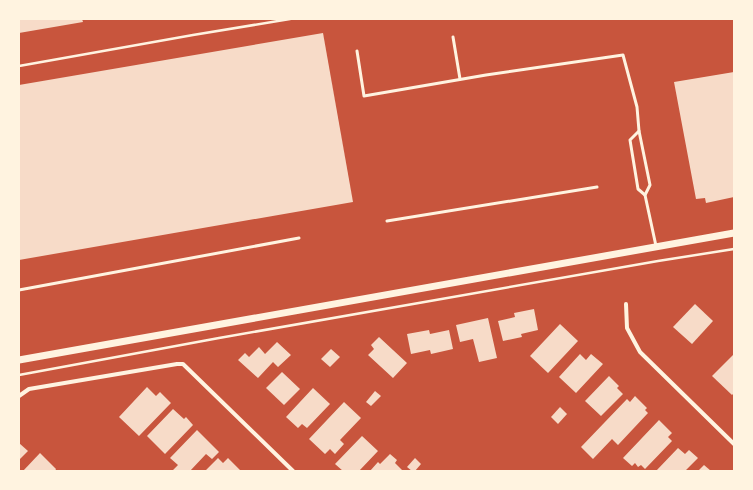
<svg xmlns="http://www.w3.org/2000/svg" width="753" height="490" viewBox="0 0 753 490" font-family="Rubik,sans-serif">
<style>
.building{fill:#f7dbc8}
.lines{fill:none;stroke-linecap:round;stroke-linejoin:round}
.path{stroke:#fff3e0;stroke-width:2.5}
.service{stroke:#fff3e0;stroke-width:3}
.minor{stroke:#fff3e0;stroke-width:4}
.tertiary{stroke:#fff3e0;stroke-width:7}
</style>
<rect width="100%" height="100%" fill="#c8553d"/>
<g class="building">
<polygon points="19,19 82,19 83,22 19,33"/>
<polygon points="323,33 353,202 19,260 19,85"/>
<polygon points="734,72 734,197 706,203 705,198 696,199 674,82"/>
<polygon points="695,304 713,321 692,344 673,327"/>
<polygon points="534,309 538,330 521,334 522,337 503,341 498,321 515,317 514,313"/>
<polygon points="488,318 497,358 479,362 473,339 460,342 456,325"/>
<polygon points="560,324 578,341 548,373 530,356"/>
<polygon points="429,330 430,334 449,330 453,349 431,354 430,350 411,354 407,334"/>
<polygon points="379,337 407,363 393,378 368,355 374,349 371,345"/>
<polygon points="277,342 291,355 278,367 273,362 258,378 238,360 245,353 249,357 259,347 265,354"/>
<polygon points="331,349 340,357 330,367 321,359"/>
<polygon points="580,354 586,360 591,354 603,364 576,393 559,377"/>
<polygon points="734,354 734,393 732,395 712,376"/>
<polygon points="282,372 300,389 284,405 266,388"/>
<polygon points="609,376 619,386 617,388 623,394 601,416 585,401"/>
<polygon points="147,387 156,396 160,392 171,403 139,436 119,417"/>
<polygon points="313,388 330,404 307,428 302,424 298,428 286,417"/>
<polygon points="375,391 381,396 371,406 366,402"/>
<polygon points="635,396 647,408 645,410 648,413 618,445 612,439 593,459 581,447 627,399 630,402"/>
<polygon points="344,402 361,418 340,440 344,444 335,454 330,449 325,454 309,439"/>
<polygon points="560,407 567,414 558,424 551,417"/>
<polygon points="173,409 184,419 186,417 193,425 165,454 147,436"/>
<polygon points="659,420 672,433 668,437 672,441 645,469 641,465 638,467 635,463 632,466 623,458"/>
<polygon points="197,430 219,452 212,459 206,454 190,471 172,471 178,465 170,458"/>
<polygon points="362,436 378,451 359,471 351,470 343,471 335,464"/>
<polygon points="19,443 28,451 19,460"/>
<polygon points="678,448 685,454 689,450 698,458 685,471 656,471"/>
<polygon points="40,453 56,469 55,471 23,471"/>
<polygon points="390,454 397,460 395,463 403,471 370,471 378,462 380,464"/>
<polygon points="218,458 223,463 228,458 241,471 205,471"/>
<polygon points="415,458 421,464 415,471 412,471 407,467"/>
<polygon points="704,465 711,471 698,471"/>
</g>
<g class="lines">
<g class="path">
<polyline points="19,66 193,35 290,19"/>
<polyline points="19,375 219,338 658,261 734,249"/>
</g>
<g class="service">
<polyline points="453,37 460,79"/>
<polyline points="357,51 364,96 486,75 623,55 637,107 639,131 650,185 645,195 656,246"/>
<polyline points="639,131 630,140 638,189 645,195"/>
<polyline points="387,221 597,187"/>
<polyline points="19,290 299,238"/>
</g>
<g class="minor">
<polyline points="626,304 627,328 640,352 734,444"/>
<polyline points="19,396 29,389 177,364 183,364 293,471"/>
</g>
<polyline class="tertiary" points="19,360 734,233"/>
</g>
<rect width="753" height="490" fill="none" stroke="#fff3e0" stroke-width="40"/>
</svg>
